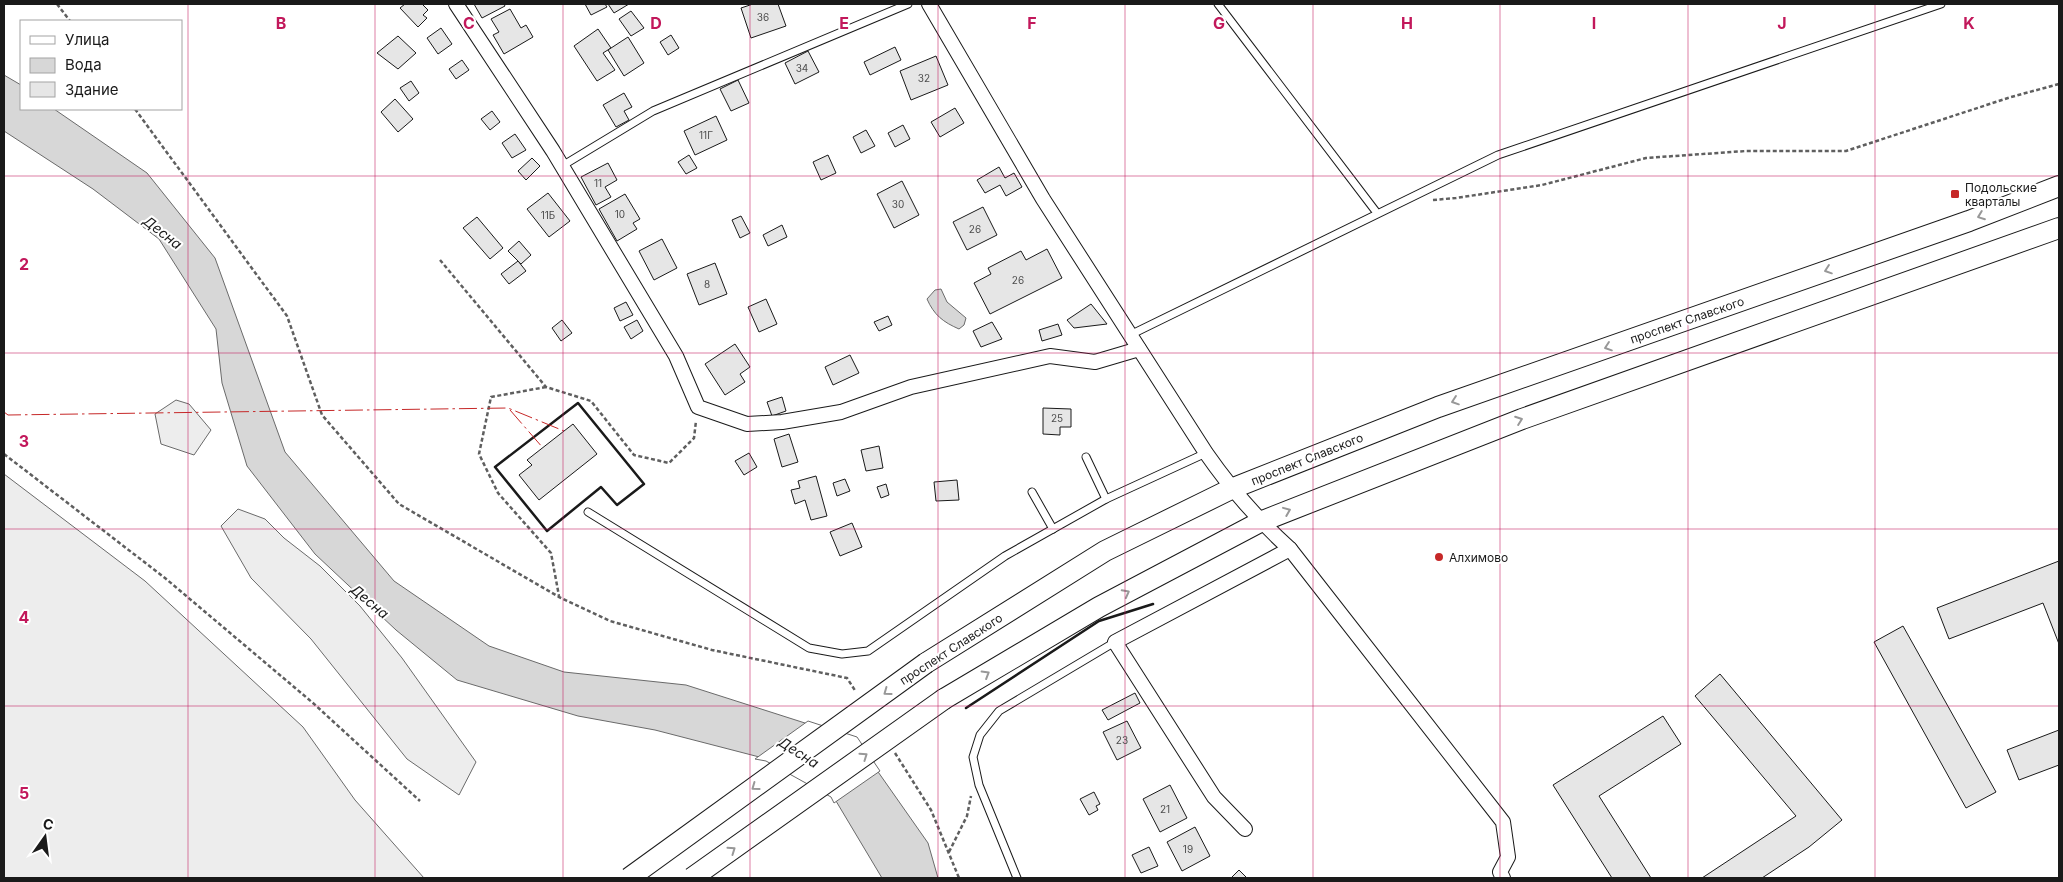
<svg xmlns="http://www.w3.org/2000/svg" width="2063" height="882" viewBox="0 0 2063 882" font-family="Inter,sans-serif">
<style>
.built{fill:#ededed;stroke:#6a6a6a}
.water{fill:#d7d7d7;stroke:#6a6a6a}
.pier{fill:#fff;stroke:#6a6a6a}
.building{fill:#e6e6e6;stroke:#1a1a1a}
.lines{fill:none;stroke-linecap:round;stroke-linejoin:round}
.service-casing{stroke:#1a1a1a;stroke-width:9}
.minor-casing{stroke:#1a1a1a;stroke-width:16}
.secondary-casing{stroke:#1a1a1a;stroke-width:22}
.path{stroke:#5f5f5f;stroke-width:2.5;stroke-dasharray:4 2.5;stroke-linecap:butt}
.service{stroke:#fff;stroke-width:7}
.minor{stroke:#fff;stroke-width:14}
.secondary{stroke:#fff;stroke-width:20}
.secondary-bridge-casing{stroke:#1a1a1a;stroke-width:22;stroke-linecap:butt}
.secondary-bridge{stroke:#fff;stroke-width:20}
.wall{stroke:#1a1a1a;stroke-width:2.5}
.power{stroke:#c62828;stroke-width:1;stroke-dasharray:18 4 2.5 4;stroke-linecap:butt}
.oneway{stroke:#989898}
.grid{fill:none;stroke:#c2185b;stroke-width:1;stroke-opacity:0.55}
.poi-dot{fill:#c62828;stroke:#fff;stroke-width:2}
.labels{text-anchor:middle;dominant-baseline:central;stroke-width:4;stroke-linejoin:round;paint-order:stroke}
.number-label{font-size:10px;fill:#4d4d4d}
.poi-label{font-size:12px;fill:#1a1a1a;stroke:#fff;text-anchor:start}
.street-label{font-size:12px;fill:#1a1a1a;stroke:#fff}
.water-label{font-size:14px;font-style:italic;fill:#1a1a1a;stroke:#fff}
.grid-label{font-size:16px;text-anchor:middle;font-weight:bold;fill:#c2185b;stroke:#fff;stroke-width:4;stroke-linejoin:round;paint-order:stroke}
</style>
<rect width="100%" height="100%" fill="#fff"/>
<g class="built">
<polygon points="176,400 189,404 211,430 194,455 161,444 155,414"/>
<polygon points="4,474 145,581 303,727 355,800 424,878 4,878"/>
<polygon points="238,509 265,519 284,538 320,566 360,606 402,658 476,762 459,795 407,759 311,639 251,578 221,526"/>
</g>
<g class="water">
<polygon points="4,75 21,85 21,109 54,109 147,173 215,258 285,452 394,581 489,646 564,672 686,685 855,739 928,843 938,878 882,878 833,796 767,759 655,730 578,716 457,680 396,630 315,554 247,466 222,383 216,329 159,239 93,189 4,131"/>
<path d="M 941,289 L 947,302 L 966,318 L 964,325 L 959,329 C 943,322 934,315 927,299 L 935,290 Z"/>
</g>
<polygon class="pier" points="808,721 857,737 880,771 834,803 831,797 766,761 755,759"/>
<g class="building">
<polygon points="405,4 422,4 428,10 423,15 427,18 418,27 400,8"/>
<polygon points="474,4 504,4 505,6 482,18"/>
<polygon points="585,4 605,4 607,7 591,15"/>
<polygon points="608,4 629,4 614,13"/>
<polygon points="753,4 778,4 786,26 751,38 741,8"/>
<polygon points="510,9 521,28 526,25 533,37 504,54 493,35 499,32 491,19"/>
<polygon points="631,11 644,28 631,36 619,19"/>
<polygon points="441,28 452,44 438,54 427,38"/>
<polygon points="598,29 611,48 603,53 615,70 597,81 574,46"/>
<polygon points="671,35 679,48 668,55 660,42"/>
<polygon points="398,36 416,53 398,69 377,53"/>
<polygon points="628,37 644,63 624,76 608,50"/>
<polygon points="895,47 901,60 870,75 864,62"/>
<polygon points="808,51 819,72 795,84 785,63"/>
<polygon points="936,56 948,85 911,100 900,71"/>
<polygon points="462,60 469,70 456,79 449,69"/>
<polygon points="738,80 749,103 731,111 720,89"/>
<polygon points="411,81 419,93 409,101 400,88"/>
<polygon points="624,93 632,107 624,111 629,120 616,127 603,105"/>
<polygon points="395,99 413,119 398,132 381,112"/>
<polygon points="955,108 964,123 940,137 931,122"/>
<polygon points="492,111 500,122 490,130 481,119"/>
<polygon points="716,116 727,140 695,155 684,131"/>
<polygon points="903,125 910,139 895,147 888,133"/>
<polygon points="866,130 875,146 861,153 853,137"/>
<polygon points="515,134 526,150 512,158 502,143"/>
<polygon points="689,155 697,168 686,174 678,162"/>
<polygon points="828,155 836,173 821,180 813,162"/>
<polygon points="532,158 540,166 526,180 518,171"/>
<polygon points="608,163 617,180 605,187 611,197 596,205 581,177"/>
<polygon points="999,167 1005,178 1014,173 1022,187 1006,196 1000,185 985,193 977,180"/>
<polygon points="902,181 919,215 894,228 877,194"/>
<polygon points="548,193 570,221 549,237 527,209"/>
<polygon points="625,194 640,219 633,223 637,229 617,241 599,209"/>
<polygon points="983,207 997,235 967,250 953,222"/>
<polygon points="741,216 750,233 740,238 732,220"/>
<polygon points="477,217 503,248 490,259 463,228"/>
<polygon points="782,225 787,237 768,246 763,235"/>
<polygon points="662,239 677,268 654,280 639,251"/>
<polygon points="519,241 531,255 521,264 508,251"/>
<polygon points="1047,249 1062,278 990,314 974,283 991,274 988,268 1021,251 1026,260"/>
<polygon points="518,261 526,271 509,284 501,274"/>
<polygon points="715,263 727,294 699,305 687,274"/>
<polygon points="766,299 777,324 759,332 748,307"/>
<polygon points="626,302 633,315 620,321 614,308"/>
<polygon points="1091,304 1107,324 1074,328 1067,320"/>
<polygon points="888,316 892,325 879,331 874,322"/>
<polygon points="562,320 572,333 561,341 552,328"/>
<polygon points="637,320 643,331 631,339 624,327"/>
<polygon points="992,322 1002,339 981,347 973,331"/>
<polygon points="1058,324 1062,335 1042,341 1039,330"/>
<polygon points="735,344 750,367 740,374 745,382 725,395 705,364"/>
<polygon points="850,355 859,373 833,385 825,367"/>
<polygon points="782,397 786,411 772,416 767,402"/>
<polygon points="1043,408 1071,409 1071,427 1060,427 1060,435 1043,434"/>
<polygon points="573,424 597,454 539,500 519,475 532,465 527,460"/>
<polygon points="789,434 798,462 782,467 774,439"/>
<polygon points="879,446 883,468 866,471 861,450"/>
<polygon points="749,453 757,467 744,475 735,461"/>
<polygon points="816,476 827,516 811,520 805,500 795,504 791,490 800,488 798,481"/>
<polygon points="845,479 850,491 837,496 833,483"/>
<polygon points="957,480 959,500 936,501 934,482"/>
<polygon points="886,484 889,495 881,498 877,487"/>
<polygon points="852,523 862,547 840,556 830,532"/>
<polygon points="2059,561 2059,644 2043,603 1949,639 1937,608"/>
<polygon points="1903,626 1996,792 1966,808 1874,642"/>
<polygon points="1720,674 1842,820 1809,847 1762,878 1702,878 1796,816 1695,696"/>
<polygon points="1135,693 1140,703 1108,720 1102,710"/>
<polygon points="1663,716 1681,744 1599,796 1651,878 1612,878 1553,785"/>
<polygon points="1127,721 1141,748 1117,760 1103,732"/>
<polygon points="2059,730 2059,765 2019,780 2007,750"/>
<polygon points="1170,785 1187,818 1160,832 1143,799"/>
<polygon points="1094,792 1100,804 1096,806 1098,810 1089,815 1080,799"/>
<polygon points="1195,827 1210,856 1182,871 1167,842"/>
<polygon points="1149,847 1158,866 1141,873 1132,855"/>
<polygon points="1239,870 1247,878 1231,878"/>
</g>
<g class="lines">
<g class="service-casing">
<g id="service">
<polyline points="1218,4 1377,213"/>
<polyline points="562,166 653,111 908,4"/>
<polyline points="1130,335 1498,155 1941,4"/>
<polyline points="1086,457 1106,499"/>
<polyline points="1032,492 1053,529"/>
<polyline points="588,512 809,648 842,654 868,651 1005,556 1106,499 1206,453"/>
<polyline points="1017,878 979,785 973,757 980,735 999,711 1115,642"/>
</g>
</g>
<g class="minor-casing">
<g id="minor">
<polyline points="456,4 553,151 676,356 698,407 747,424 782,422 841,412 911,387 1050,356 1095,362 1139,349"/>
<path d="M 929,4 L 1043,199 L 1206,453 C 1231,489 1258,520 1290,549 L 1503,822 L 1508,857 L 1500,872 L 1503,878"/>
<polyline points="1245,829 1214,797 1115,642 1290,549"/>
</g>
</g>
<g class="secondary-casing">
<g id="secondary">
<polyline points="926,663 1105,551 1231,489 1438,407 1969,221 2059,186"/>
<polyline points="944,699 1099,607 1260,522 1522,419 2059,228"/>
</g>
</g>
<g class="path">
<polyline points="57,4 70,21"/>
<polyline points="135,109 287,316 322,415 399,504 559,597 610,621 712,650 847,678 856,692"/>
<polyline points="1433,200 1456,198 1542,185 1646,158 1746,151 1846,151 2011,97 2059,84"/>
<polyline points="440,260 546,387 591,401 634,455 669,463 694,438 696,421"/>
<polyline points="546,387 491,397 479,454 498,493 551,553 559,596"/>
<polyline points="4,454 165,578 313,703 420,801"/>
<polyline points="895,753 931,810 959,878"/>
<polyline points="949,852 967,816 971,796"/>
</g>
<use href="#service" class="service"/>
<use href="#minor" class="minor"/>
<use href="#secondary" class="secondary"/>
<g class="secondary-bridge-casing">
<g id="secondary-bridge">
<polyline points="629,878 926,663"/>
<polyline points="692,878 944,699"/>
</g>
</g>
<use href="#secondary-bridge" class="secondary-bridge"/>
<g class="wall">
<polygon points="578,403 644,484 617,505 601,487 547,531 495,467"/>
<polyline points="966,708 1099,621 1153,604"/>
</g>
<g class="power">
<polyline points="510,410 543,448"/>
<polyline points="4,412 8,415 508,408 564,431"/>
</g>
</g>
<defs><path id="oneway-chevron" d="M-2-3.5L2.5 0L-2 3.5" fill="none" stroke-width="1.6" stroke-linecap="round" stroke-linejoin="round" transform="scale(1.25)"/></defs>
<g class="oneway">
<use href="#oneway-chevron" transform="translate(1981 216) rotate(159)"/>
<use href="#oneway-chevron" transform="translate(1828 270) rotate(161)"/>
<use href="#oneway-chevron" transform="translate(1608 347) rotate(161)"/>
<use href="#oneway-chevron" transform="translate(1455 401) rotate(161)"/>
<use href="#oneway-chevron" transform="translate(1519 420) rotate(-20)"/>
<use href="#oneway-chevron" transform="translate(1287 511) rotate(-22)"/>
<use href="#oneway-chevron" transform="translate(1126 593) rotate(-28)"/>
<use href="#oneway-chevron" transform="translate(986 674) rotate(-31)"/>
<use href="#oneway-chevron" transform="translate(887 692) rotate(144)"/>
<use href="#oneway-chevron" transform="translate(864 756) rotate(-35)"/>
<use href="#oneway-chevron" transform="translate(755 787) rotate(144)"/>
<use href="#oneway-chevron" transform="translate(732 850) rotate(-35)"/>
</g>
<path class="grid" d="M 188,4 L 188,878M 375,4 L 375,878M 563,4 L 563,878M 750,4 L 750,878M 938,4 L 938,878M 1125,4 L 1125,878M 1313,4 L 1313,878M 1500,4 L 1500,878M 1688,4 L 1688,878M 1875,4 L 1875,878M 4,176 L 2059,176M 4,353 L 2059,353M 4,529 L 2059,529M 4,706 L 2059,706"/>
<g class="poi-dot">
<rect x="1950" y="189" width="10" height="10" rx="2.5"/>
<circle cx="1439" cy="557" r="5"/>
</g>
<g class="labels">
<g class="number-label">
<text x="763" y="17">36</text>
<text x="802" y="68">34</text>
<text x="924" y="78">32</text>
<text x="706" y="135">11Г</text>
<text x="598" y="183">11</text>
<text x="898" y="204">30</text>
<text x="620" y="214">10</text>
<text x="548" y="215">11Б</text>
<text x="975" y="229">26</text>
<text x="1018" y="280">26</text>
<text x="707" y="284">8</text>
<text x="1057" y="418">25</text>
<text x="1122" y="740">23</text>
<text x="1165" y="809">21</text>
<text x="1188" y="849">19</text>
</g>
<g class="poi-label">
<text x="1965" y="187">Подольские<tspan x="1965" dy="14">кварталы</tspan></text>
<text x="1449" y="557">Алхимово</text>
</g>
<g class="street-label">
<text transform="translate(1687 320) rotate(-19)">проспект Славского</text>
<text transform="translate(1307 459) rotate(-22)">проспект Славского</text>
<text transform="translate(951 649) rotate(-33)">проспект Славского</text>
</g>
<g class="water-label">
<text transform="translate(163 232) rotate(38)">Десна</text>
<text transform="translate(370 601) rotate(40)">Десна</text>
<text transform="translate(799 752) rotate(33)">Десна</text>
</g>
</g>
<g class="grid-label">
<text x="281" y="29">B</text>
<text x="469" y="29">C</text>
<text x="656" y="29">D</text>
<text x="844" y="29">E</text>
<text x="1032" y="29">F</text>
<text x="1219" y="29">G</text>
<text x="1407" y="29">H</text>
<text x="1594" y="29">I</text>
<text x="1782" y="29">J</text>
<text x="1969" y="29">K</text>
<text x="24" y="270">2</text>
<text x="24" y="447">3</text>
<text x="24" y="623">4</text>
<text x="24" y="799">5</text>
</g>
<rect width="2063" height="882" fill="none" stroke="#1a1a1a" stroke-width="10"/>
<rect x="20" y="20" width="162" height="90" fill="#ffffff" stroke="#a3a3a3"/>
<rect x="30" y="36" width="25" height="8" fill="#ffffff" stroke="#a3a3a3"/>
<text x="65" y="45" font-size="15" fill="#1a1a1a">Улица</text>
<rect x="30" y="58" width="25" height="15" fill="#d7d7d7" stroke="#a3a3a3"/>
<text x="65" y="70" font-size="15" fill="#1a1a1a">Вода</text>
<rect x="30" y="82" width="25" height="15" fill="#e6e6e6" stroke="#a3a3a3"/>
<text x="65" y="95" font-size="15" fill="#1a1a1a">Здание</text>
<g transform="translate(45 837) rotate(14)" stroke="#ffffff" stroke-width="4" paint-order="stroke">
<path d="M0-4L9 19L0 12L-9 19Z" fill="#1a1a1a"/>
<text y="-8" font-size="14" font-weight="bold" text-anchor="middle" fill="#1a1a1a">С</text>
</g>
</svg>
